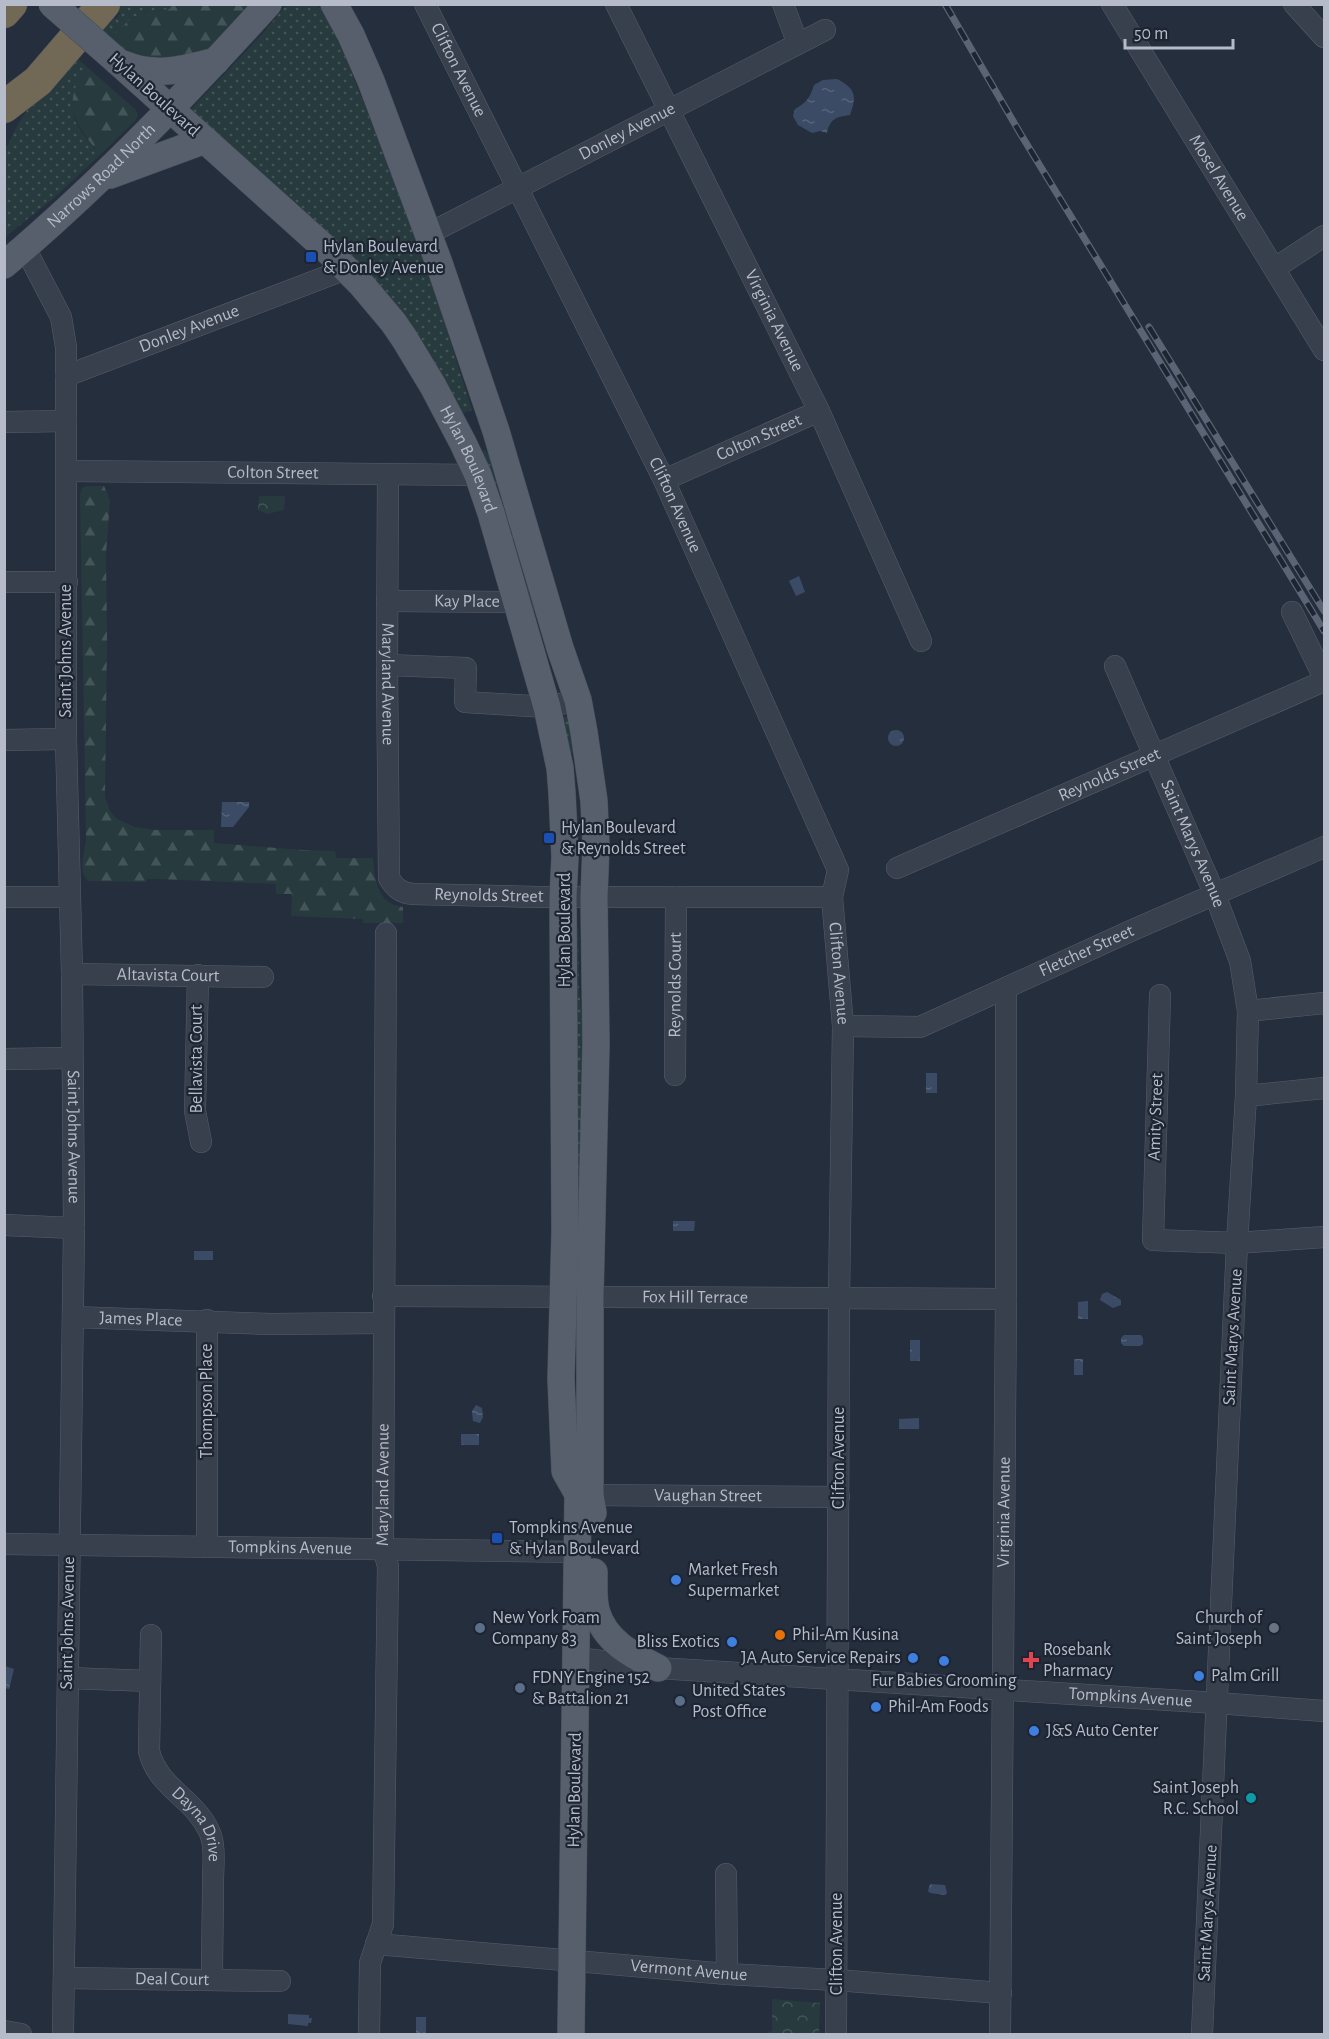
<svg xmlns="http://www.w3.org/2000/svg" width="1329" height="2039" viewBox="0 0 1329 2039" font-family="'Alegreya Sans',sans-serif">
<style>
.grass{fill:url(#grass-dots)}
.forest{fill:url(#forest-firs)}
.park{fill:url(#park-crowns)}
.water{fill:url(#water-ripples)}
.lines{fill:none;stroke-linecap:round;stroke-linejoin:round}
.minor-casing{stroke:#575e6b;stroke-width:22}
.major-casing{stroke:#424956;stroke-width:28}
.highway-casing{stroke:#444b58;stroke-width:33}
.minor{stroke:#39404d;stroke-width:21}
.major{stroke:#575f6d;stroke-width:27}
.highway{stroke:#726856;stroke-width:32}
.rail-casing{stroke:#5b6474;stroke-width:7}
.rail{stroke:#1e2532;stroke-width:4.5;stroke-dasharray:14;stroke-linecap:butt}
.major-bridge-casing{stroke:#424956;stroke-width:28;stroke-linecap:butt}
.major-bridge{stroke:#575f6d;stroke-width:27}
.transit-dot{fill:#1a4fb4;stroke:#1e2532;stroke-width:2}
.shop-dot{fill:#3f7fe0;stroke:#1e2532;stroke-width:2}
.service-dot{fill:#5c6f8a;stroke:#1e2532;stroke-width:2}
.worship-dot{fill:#6b7280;stroke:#1e2532;stroke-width:2}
.food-dot{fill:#e8710a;stroke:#1e2532;stroke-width:2}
.health-dot{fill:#e0444e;stroke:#1e2532;stroke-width:2}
.culture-dot{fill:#0f9aa8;stroke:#1e2532;stroke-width:2}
.labels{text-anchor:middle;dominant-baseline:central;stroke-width:4.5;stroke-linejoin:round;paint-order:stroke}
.street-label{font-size:18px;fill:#b5bbc8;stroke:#1e2532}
.poi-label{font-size:18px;fill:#b5bbc8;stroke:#1e2532;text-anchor:start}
</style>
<defs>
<pattern id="grass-dots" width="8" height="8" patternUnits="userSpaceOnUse" patternTransform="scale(1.5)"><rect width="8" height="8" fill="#273a3e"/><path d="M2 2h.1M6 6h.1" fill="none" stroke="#445558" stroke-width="1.8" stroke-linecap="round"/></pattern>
<pattern id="forest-firs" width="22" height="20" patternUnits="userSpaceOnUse" patternTransform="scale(1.5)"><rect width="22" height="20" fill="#273a3e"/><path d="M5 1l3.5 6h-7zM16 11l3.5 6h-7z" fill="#445558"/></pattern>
<pattern id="park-crowns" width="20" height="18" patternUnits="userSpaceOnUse" patternTransform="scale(1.5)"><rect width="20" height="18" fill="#273a3e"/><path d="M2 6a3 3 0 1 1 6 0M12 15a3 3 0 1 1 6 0" fill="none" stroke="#445558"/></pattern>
<pattern id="water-ripples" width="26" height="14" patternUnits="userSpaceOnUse" patternTransform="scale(1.5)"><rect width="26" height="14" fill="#3c4b65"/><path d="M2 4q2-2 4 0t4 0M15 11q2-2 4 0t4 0" fill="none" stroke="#56637a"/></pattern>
</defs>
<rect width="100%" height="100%" fill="#252e3d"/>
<g class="grass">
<polygon points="119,5 172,5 170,9 142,13 128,21 110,39 99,29 111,15 116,19 120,13 116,9"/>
<polygon points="286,5 318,5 340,43 376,134 431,280 472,410 463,413 191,111 192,108 265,31"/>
<path d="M 74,56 L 86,66 C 78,79 72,100 74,116 C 77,130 91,144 100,155 L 54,198 L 5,237 L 5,144 L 8,146 C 21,110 49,84 74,56 Z"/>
<polygon points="485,450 493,462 528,573 516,577 482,451"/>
<polygon points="563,717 568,717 574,752 570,753"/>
<polygon points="574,927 578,928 579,990 583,1031 578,1269"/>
</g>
<g class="forest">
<polygon points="172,5 249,5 247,9 208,52 170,64 131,55 110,39 128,21 142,13 170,9"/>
<path d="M 86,66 L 136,110 L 138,115 L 135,121 L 100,155 C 74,122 61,106 86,66 Z"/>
<path d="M 87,486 L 104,486 L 110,500 L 106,554 L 107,639 L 105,797 L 110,811 L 117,819 L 135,827 L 155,830 L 214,830 L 214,843 L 303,850 L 335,851 L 336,858 L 373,858 C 375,880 377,904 403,907 L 403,923 L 363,923 L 363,919 L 291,916 L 292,894 L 276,894 L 276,884 L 160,879 L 147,879 L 146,882 L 88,881 C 77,869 85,853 86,839 L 80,495 L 82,488 Z"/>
</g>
<g class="park">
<polygon points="259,496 285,496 284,510 267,514 258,510"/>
<polygon points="772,1999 820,2003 819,2034 768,2034 768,2032 772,2031"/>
</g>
<g class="water">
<path d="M 837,79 C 856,89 857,96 850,115 C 837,117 830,118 827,133 L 820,131 L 812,133 L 798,125 L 793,116 L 795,109 C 806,103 810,98 814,85 L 823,80 Z"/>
<polygon points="799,576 805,592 796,596 789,581"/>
<circle cx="896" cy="738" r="8"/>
<polygon points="222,802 249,802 249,807 233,827 221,827"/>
<rect x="926" y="1073" width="11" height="20"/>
<polygon points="673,1221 695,1221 694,1231 673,1231"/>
<rect x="194" y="1251" width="19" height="9"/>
<polygon points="1107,1292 1121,1300 1121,1305 1113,1308 1100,1300 1102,1294"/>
<polygon points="1088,1301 1088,1319 1078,1319 1078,1302"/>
<polygon points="1124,1335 1141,1335 1143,1338 1143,1344 1140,1346 1124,1346 1121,1343 1121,1338"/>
<rect x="910" y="1340" width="10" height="21"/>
<rect x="1074" y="1359" width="9" height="16"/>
<polygon points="476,1405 482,1408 483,1417 480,1423 473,1421 472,1411"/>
<polygon points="919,1418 919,1429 899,1429 899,1419"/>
<rect x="461" y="1434" width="18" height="11"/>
<polygon points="5,1666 14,1669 9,1689 5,1688"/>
<polygon points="930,1884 945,1885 947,1893 945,1895 930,1893 928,1891"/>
<polygon points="288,2014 309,2015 309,2018 312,2018 311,2023 308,2023 308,2026 288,2024"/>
<rect x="416" y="2017" width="10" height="17"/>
</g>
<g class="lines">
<g class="minor-casing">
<g id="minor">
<path id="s1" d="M 425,4 L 664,480 L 838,870 L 832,897 L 843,1026 L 839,1298 L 836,2034"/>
<path id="s2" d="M 616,4 L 819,411 L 921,641"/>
<polyline points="783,4 798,44"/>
<path id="s3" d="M 1112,4 L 1324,350"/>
<polyline points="1294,4 1324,37"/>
<path id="s4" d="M 428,234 L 825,30"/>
<path id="s5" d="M 25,248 L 61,317 L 66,347 L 66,739 L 72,974 L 74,1228 L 63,2034"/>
<polyline points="1275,268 1324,236"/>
<path id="s6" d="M 66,376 L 346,269"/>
<polyline points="4,422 66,421"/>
<path id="s7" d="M 67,471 L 478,475"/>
<path id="s8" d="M 388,476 L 387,665 L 389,878 C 395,888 401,893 413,894 L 538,897 L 832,897"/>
<path id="s9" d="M 664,480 L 819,411"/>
<polyline points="4,582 67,582"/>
<path id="s10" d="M 387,601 L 517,602 L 546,595"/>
<polyline points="1292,612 1324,678"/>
<polyline points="387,665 466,668 465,702 547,707 578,700"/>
<path id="s11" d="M 1115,666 L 1215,895 L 1240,961 L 1248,1011 L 1246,1096 L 1237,1243 L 1202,2034"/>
<polyline points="4,740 66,739"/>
<path id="s12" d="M 897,868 L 1324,681"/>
<polyline points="4,897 69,897"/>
<path id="s13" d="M 72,974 L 263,977"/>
<polyline points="198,975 195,1111 201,1142"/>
<polyline points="1160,995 1153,1240 1237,1243 1324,1237"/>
<polyline points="1248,1011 1324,1003"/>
<path id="s14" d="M 843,1026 L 920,1027 L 1135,929 L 1324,847"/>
<polyline points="4,1059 72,1058"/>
<path id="s15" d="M 675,1075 L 676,897"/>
<polyline points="1246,1096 1324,1088"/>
<polyline points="4,1225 74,1228"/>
<path id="s16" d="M 383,1296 L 1006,1299"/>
<path id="s17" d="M 73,1317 L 271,1324 L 383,1323"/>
<polyline points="207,1320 207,1547"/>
<path id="s18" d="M 590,1495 L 839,1497"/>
<path id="s19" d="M 4,1544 L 577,1552"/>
<path id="s20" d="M 151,1635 L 149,1751 C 157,1787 195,1799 209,1831 C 216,1845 213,1866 213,1882 C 213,1914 212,1947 212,1979"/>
<path id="s21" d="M 577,1658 L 658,1668 L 1217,1703 L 1324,1711"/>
<polyline points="68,1678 150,1681"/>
<polyline points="726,1874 727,1974"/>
<path id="s22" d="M 376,1944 L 727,1974 L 836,1980 L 1001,1993"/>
<path id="s23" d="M 64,1978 L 280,1981"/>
<polyline points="4,2031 21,2034"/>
<path id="s24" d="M 369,2034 L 370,1963 L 383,1924 L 388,1566 L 383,1548 L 386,933"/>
<path id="s25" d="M 1000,2034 L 1006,1299 L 1006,988"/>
</g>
</g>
<g class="major-casing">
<g id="major">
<polyline points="334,4 351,35 371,81 439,263 496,431 560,648 578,700 584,732 594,801 596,845 594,897 596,1044 590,1296 590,1495 593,1513"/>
<path id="s26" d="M 117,61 L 326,249 L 361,284 L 393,322 L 404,338 L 433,386 L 463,443 L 478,475 L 491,513 L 547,707 L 560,768 L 562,793 L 565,857 L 563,897 L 565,1231 L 561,1379 L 565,1471 L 578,1494 L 571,2034"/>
<path d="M 123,64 C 156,78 184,69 216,61"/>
<polyline points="110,175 205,140"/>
<path id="s27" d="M 4,265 C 99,185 185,96 268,4"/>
<path d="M 594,1572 C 594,1584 593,1598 596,1610 C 604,1641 632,1655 658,1668"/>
</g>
</g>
<g class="highway-casing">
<g id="highway">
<polyline points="4,12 11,4"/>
<polyline points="4,107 38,81 104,4"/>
</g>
</g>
<use href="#minor" class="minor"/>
<use href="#major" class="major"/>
<use href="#highway" class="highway"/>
<g class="rail-casing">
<g id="rail">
<polyline points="945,4 1020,133 1324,631"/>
<polyline points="1149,327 1324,611"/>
</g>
</g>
<use href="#rail" class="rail"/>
<g class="major-bridge-casing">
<polyline id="major-bridge" points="52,4 117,61"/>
</g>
<use href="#major-bridge" class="major-bridge"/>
</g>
<g class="transit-dot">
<rect x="305" y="251" width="12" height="12" rx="3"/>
<rect x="543" y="832" width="12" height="12" rx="3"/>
<rect x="491" y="1532" width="12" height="12" rx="3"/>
</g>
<g class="shop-dot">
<circle cx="676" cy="1580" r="6"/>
<circle cx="732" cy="1642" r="6"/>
<circle cx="913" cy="1658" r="6"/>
<circle cx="944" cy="1661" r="6"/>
<circle cx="1199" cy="1676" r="6"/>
<circle cx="876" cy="1707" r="6"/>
<circle cx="1034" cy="1731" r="6"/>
</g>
<g class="service-dot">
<circle cx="480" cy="1628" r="6"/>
<circle cx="520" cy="1688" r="6"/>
<circle cx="680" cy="1701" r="6"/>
</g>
<circle class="worship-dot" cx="1274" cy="1628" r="6"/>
<circle class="food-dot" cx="780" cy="1635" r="6"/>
<path class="health-dot" d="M1028 1651h6v6h6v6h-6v6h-6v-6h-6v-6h6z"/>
<circle class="culture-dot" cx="1251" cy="1798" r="6"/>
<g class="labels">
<g class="street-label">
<text stroke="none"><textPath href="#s1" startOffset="74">Clifton Avenue</textPath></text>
<text transform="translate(154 95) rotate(42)">Hylan Boulevard</text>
<text stroke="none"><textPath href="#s4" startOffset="224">Donley Avenue</textPath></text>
<text stroke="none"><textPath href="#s27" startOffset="132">Narrows Road North</textPath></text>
<text stroke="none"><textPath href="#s3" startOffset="204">Mosel Avenue</textPath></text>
<text stroke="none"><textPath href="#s2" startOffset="354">Virginia Avenue</textPath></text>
<text stroke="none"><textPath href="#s6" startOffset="132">Donley Avenue</textPath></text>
<text stroke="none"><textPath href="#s9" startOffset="104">Colton Street</textPath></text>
<text stroke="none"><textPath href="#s26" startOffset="537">Hylan Boulevard</textPath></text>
<text stroke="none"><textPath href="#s7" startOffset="206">Colton Street</textPath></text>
<text stroke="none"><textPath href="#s1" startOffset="560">Clifton Avenue</textPath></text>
<text stroke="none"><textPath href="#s10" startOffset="80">Kay Place</textPath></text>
<text transform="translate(66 651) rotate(-90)">Saint Johns Avenue</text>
<text stroke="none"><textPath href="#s8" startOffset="208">Maryland Avenue</textPath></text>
<text stroke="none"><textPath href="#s12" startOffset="232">Reynolds Street</textPath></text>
<text stroke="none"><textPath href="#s11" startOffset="194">Saint Marys Avenue</textPath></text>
<text stroke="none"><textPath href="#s8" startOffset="508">Reynolds Street</textPath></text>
<text transform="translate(565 930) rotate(-90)">Hylan Boulevard</text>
<text stroke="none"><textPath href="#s14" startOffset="260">Fletcher Street</textPath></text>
<text stroke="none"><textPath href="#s1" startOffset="1064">Clifton Avenue</textPath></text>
<text stroke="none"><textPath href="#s13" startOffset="96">Altavista Court</textPath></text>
<text stroke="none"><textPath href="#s15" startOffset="90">Reynolds Court</textPath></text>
<text transform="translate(197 1059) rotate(-90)">Bellavista Court</text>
<text transform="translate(1156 1117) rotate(-88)">Amity Street</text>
<text stroke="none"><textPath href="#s5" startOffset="898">Saint Johns Avenue</textPath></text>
<text stroke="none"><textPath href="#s16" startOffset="312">Fox Hill Terrace</textPath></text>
<text stroke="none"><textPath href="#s17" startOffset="68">James Place</textPath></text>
<text transform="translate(1233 1337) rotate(-87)">Saint Marys Avenue</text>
<text transform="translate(207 1401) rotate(-90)">Thompson Place</text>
<text transform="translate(839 1458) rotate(-90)">Clifton Avenue</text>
<text stroke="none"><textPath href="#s24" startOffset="552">Maryland Avenue</textPath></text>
<text stroke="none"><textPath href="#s18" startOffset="118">Vaughan Street</textPath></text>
<text stroke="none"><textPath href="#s25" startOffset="522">Virginia Avenue</textPath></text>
<text stroke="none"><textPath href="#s19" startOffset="286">Tompkins Avenue</textPath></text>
<text transform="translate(68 1623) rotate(-89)">Saint Johns Avenue</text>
<text stroke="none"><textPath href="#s21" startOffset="555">Tompkins Avenue</textPath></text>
<text transform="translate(575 1790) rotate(-89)">Hylan Boulevard</text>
<text stroke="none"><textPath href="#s20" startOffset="206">Dayna Drive</textPath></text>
<text transform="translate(1208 1913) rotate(-87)">Saint Marys Avenue</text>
<text transform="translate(837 1944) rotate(-90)">Clifton Avenue</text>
<text stroke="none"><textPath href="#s22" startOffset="314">Vermont Avenue</textPath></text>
<text stroke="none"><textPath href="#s23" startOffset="108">Deal Court</textPath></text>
</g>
<g class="poi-label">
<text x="323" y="247">Hylan Boulevard<tspan x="323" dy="21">&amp; Donley Avenue</tspan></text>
<text x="561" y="828">Hylan Boulevard<tspan x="561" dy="21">&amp; Reynolds Street</tspan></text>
<text x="509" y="1528">Tompkins Avenue<tspan x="509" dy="21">&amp; Hylan Boulevard</tspan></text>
<text x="688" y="1570">Market Fresh<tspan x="688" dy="21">Supermarket</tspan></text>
<text x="492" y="1618">New York Foam<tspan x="492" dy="21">Company 83</tspan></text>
<text x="1262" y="1618" text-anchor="end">Church of<tspan x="1262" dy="21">Saint Joseph</tspan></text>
<text x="792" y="1635">Phil-Am Kusina</text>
<text x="720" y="1642" text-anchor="end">Bliss Exotics</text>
<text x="1043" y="1650">Rosebank<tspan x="1043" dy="21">Pharmacy</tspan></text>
<text x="901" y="1658" text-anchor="end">JA Auto Service Repairs</text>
<text x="1211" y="1676">Palm Grill</text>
<text x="532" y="1678">FDNY Engine 152<tspan x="532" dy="21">&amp; Battalion 21</tspan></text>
<text x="944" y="1681" text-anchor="middle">Fur Babies Grooming</text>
<text x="692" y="1691">United States<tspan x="692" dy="21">Post Office</tspan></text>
<text x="888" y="1707">Phil-Am Foods</text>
<text x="1046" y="1731">J&amp;S Auto Center</text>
<text x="1239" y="1788" text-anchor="end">Saint Joseph<tspan x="1239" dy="21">R.C. School</tspan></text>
</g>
</g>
<rect width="1329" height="2039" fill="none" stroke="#b5bbc8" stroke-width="12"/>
<path d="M1125 39v9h108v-9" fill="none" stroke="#b5bbc8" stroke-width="3"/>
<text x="1134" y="39" font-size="18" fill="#b5bbc8" stroke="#1e2532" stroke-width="4.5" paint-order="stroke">50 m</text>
</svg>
